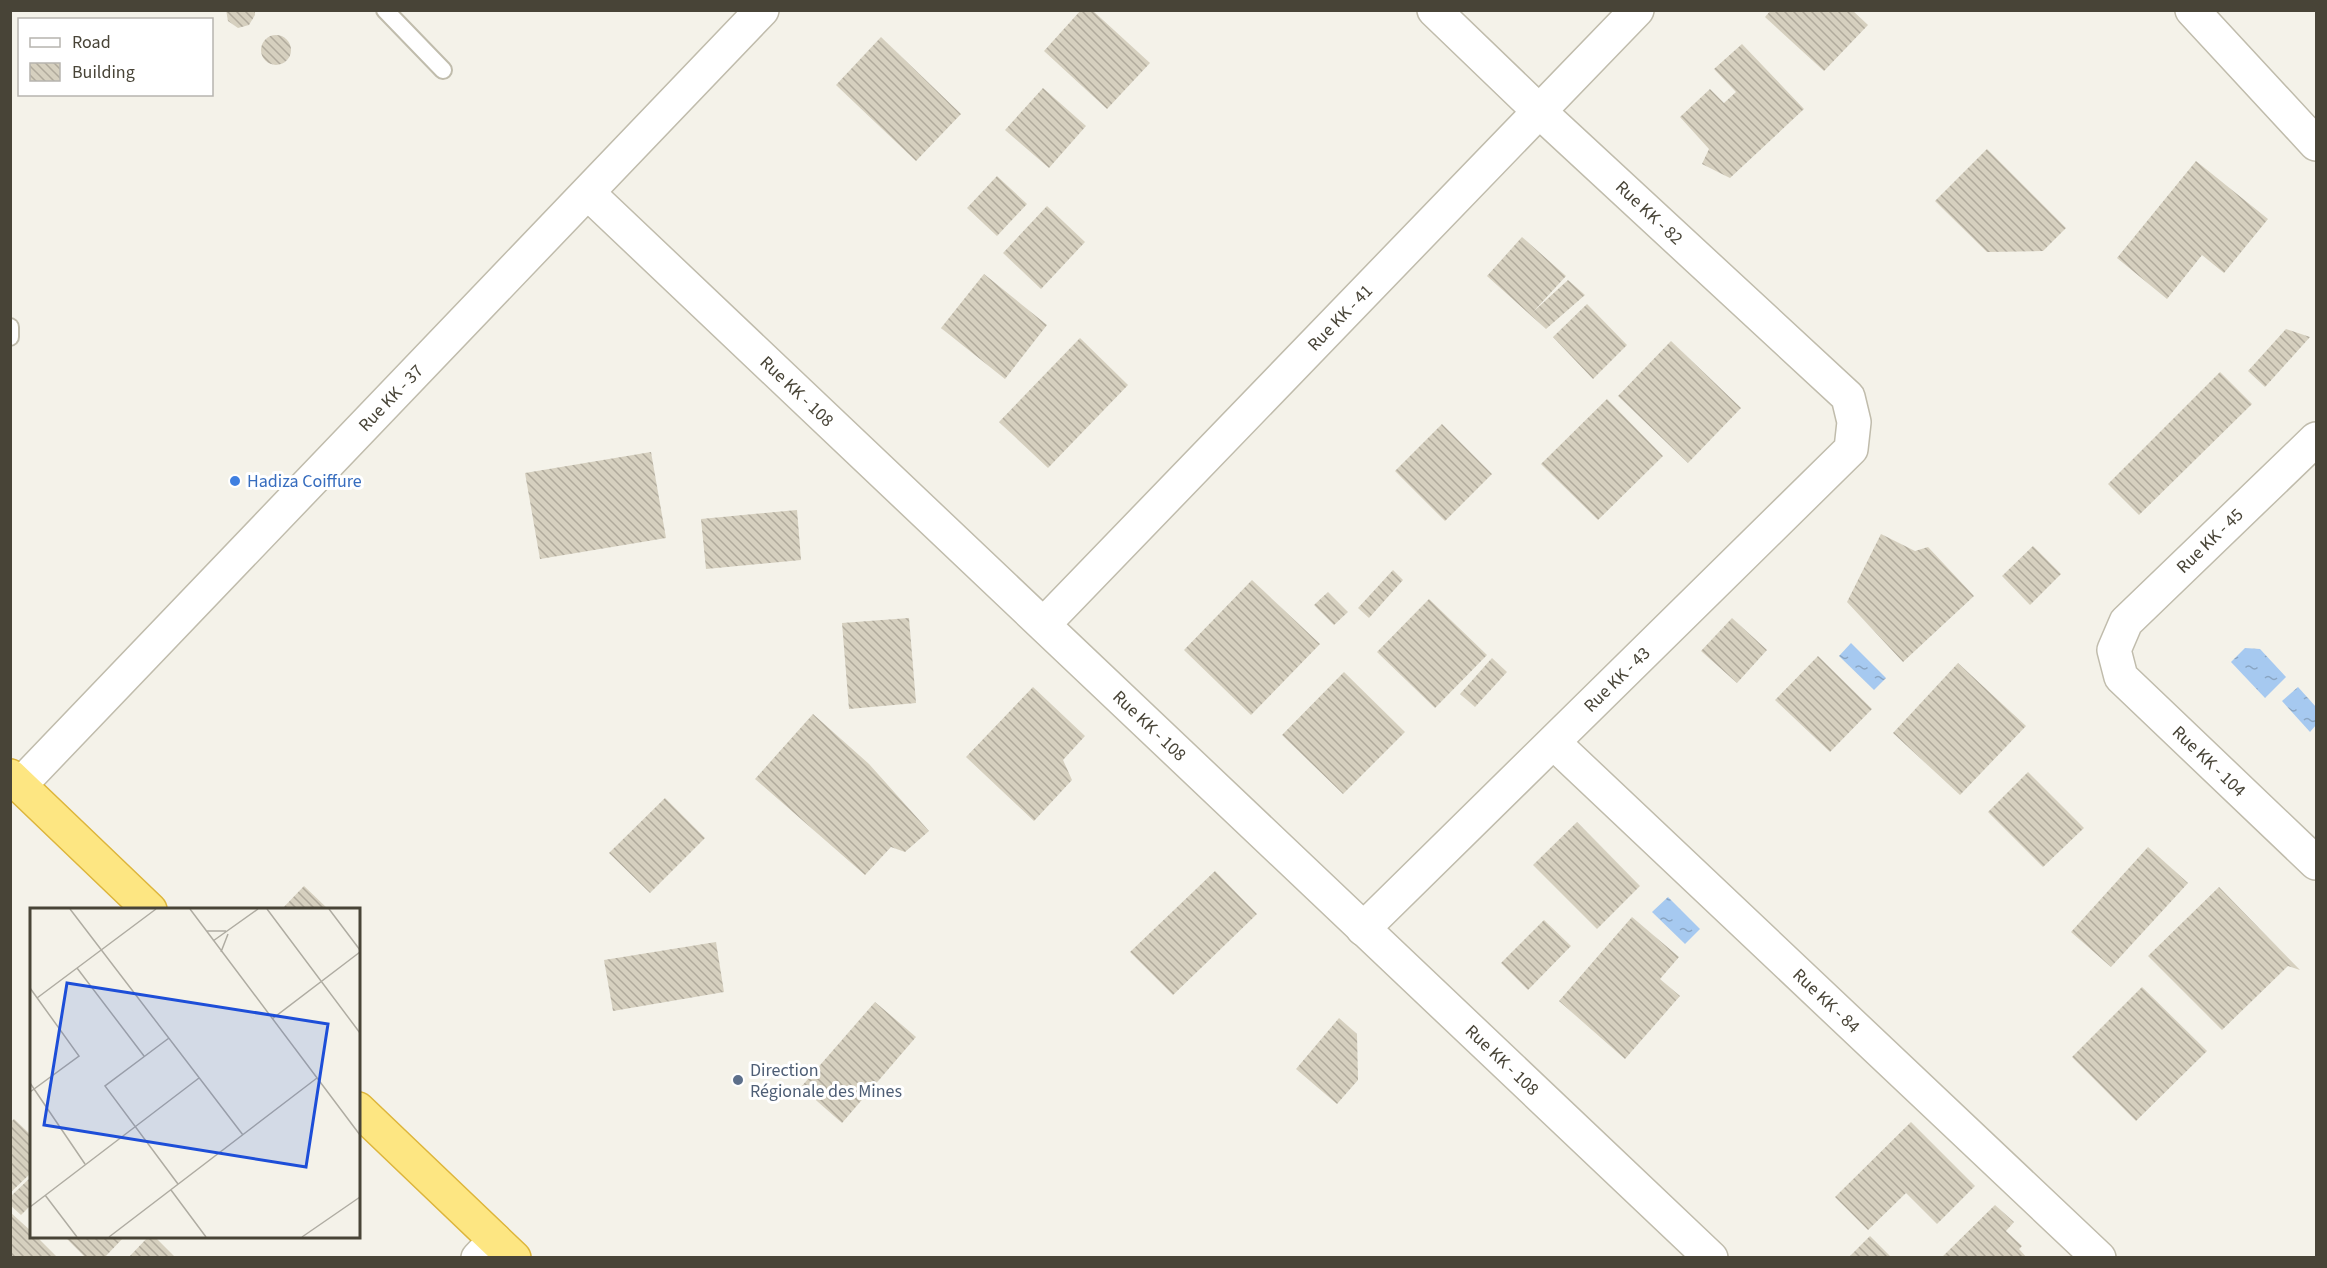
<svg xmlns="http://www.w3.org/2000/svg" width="2327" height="1268" viewBox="0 0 2327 1268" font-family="'Source Sans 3',sans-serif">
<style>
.water{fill:url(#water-ripples)}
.building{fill:url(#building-back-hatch)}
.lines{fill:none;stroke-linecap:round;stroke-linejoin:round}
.service-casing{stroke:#c0bcac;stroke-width:20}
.minor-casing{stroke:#c0bcac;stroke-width:36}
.trunk-casing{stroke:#ddb53b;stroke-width:36}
.service{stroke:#fff;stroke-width:16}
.minor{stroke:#fff;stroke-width:33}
.trunk{stroke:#fde682;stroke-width:33}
.shop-dot{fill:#3f7fe0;stroke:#fff;stroke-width:2}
.service-dot{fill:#5c6f8a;stroke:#fff;stroke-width:2}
.labels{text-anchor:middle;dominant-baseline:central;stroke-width:6;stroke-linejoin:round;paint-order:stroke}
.street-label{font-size:18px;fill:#484437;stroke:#fff}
.shop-label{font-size:18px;fill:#366cbe;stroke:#fff;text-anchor:start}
.service-label{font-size:18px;fill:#4e5e75;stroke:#fff;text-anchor:start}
.inset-road{fill:none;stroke:#afaca2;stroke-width:1.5}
.view{fill:#1d4ed8;fill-opacity:0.15;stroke:#1d4ed8;stroke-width:3}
.inset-edge{fill:none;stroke:#484437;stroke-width:3}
</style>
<defs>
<pattern id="water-ripples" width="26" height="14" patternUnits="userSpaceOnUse" patternTransform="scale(1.5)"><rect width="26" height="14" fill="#a6c9f0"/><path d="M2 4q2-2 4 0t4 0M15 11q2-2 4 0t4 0" fill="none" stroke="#89a5c3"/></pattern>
<pattern id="building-back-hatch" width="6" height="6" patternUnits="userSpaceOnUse" patternTransform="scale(1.5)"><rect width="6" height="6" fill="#d6d0bf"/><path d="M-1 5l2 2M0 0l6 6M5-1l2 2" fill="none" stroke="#b0aa9c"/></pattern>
</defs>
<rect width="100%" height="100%" fill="#f4f2e9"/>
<g class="water">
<polygon points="1851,643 1886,678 1874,690 1839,656"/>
<polygon points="2245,648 2260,649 2286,677 2265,698 2231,662"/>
<polygon points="2298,687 2316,707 2316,725 2310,732 2282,701"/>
<polygon points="1668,897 1700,929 1685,944 1652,912"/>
</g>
<g class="building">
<polygon points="226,10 255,10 255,15 249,25 238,28 228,21"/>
<polygon points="1081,10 1092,10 1150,63 1107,109 1044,51"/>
<polygon points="1771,10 1852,10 1868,25 1824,71 1765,17"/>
<circle cx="276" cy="50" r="15"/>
<polygon points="881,37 961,114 916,161 836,85"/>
<polygon points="1742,44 1804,109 1730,178 1702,164 1709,149 1680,117 1710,89 1724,103 1736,92 1714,69"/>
<polygon points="1043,88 1086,126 1049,168 1005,130"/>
<polygon points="1987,149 2066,228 2043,251 1987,252 1935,201"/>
<polygon points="2196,161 2268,219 2224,273 2202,255 2167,299 2117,258"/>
<polygon points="997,176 1027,204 997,236 967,208"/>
<polygon points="1047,206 1085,242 1041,289 1003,253"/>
<polygon points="1522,237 1566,276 1533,312 1568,280 1585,295 1546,329 1487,276"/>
<polygon points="984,274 1047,325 1005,379 941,328"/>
<polygon points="1587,304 1627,345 1593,379 1553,337"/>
<polygon points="2286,329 2310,337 2265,387 2248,371"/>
<polygon points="1080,338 1128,385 1048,468 999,422"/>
<polygon points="1671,341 1741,408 1688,463 1618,396"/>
<polygon points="2220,372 2252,404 2139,515 2108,484"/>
<polygon points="1607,399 1663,456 1598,520 1541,464"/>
<polygon points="1442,424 1492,474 1445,521 1395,471"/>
<polygon points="651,452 666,538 540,559 525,473"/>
<polygon points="797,510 801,560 706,569 701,519"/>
<polygon points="1881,534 1915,551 1928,547 1974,596 1903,662 1847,602"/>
<polygon points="2033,546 2061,574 2030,605 2002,576"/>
<polygon points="1393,570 1403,580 1369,618 1358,608"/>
<polygon points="1252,580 1320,644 1251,715 1184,650"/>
<polygon points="1328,592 1348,612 1334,625 1314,605"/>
<polygon points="1429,599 1487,655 1435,708 1377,652"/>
<polygon points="909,618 916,703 849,709 842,623"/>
<polygon points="1732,618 1767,650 1737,683 1701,651"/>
<polygon points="1818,656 1872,709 1830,752 1775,700"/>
<polygon points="1492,658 1507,672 1475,707 1460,694"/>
<polygon points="1958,663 2026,726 1960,795 1893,733"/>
<polygon points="1344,672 1405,732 1343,794 1282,735"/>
<polygon points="1033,687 1085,736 1063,760 1072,780 1034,821 966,757"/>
<polygon points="813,714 869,764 929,831 905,852 891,847 865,875 755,779"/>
<polygon points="2028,772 2084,828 2043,867 1988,812"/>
<polygon points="665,798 705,838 650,893 609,853"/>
<polygon points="1577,822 1640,886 1597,929 1533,865"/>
<polygon points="2148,847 2188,883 2111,967 2071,932"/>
<polygon points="1215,871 1257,914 1173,995 1130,952"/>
<polygon points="304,886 329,910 281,910"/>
<polygon points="2219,887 2300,970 2288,966 2222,1030 2148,956"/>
<polygon points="1632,917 1679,957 1660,979 1680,996 1625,1059 1559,1001"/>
<polygon points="1544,920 1571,946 1528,990 1501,963"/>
<polygon points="716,942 724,992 613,1011 604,960"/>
<polygon points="2142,987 2207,1051 2136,1121 2072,1057"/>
<polygon points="875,1002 916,1037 842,1123 801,1087"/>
<polygon points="1339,1018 1357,1034 1358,1080 1337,1104 1296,1069"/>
<polygon points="14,1119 32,1136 32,1172 10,1193 10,1123"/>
<polygon points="1911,1122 1975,1186 1937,1224 1906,1193 1868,1230 1835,1197"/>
<polygon points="32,1176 32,1204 21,1215 10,1205 10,1197"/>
<polygon points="1995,1205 2014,1222 2006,1231 2022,1246 2019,1249 2027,1258 1941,1258"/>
<polygon points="10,1212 32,1232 32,1236 36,1236 58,1258 10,1258"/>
<polygon points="64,1236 125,1236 104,1258 86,1258"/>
<polygon points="149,1236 154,1236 176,1258 128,1258"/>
<polygon points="1870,1236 1892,1258 1850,1256"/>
</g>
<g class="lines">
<g class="service-casing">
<g id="service">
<polyline points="385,10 443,70"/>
<polyline points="10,327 10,337"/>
</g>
</g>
<g class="minor-casing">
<g id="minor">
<polyline points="2192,10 2316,144"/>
<path id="s1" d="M 588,193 L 1711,1258"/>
<path id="s2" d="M 2316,439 L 2126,622 L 2114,650 L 2121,677 L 2316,863"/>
<path id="s3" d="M 1044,624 L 1637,10"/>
<path id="s4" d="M 1554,743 L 2099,1258"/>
<path id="s5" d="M 20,785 L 762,10"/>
<path id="s6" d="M 1363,929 L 1851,449 L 1854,422 L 1848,397 L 1540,112 L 1434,10"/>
<polyline points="478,1258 495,1240"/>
</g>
</g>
<g class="trunk-casing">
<g id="trunk">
<polyline points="10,776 150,910"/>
<polyline points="358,1109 514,1258"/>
</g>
</g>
<use href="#service" class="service"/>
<use href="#minor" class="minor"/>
<use href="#trunk" class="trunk"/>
</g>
<circle class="shop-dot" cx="235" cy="481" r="6"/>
<circle class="service-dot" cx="738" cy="1080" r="6"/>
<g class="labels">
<g class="street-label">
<text transform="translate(1649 213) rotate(43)">Rue KK - 82</text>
<text stroke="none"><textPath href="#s3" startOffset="426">Rue KK - 41</textPath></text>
<text stroke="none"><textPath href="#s1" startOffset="288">Rue KK - 108</textPath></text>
<text stroke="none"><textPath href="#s5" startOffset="536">Rue KK - 37</textPath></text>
<text transform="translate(2210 541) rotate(-44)">Rue KK - 45</text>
<text stroke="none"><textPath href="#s6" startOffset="356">Rue KK - 43</textPath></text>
<text stroke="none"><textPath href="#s1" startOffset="774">Rue KK - 108</textPath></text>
<text stroke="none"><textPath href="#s2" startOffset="444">Rue KK - 104</textPath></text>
<text stroke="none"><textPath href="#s4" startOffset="375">Rue KK - 84</textPath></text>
<text stroke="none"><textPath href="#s1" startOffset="1260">Rue KK - 108</textPath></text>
</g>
<g class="shop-label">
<text x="247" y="481">Hadiza Coiffure</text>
</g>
<g class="service-label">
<text x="750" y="1070">Direction<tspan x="750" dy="21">Régionale des Mines</tspan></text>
</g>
</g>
<g transform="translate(30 908)">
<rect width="330" height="330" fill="#f4f2e9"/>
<path class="inset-road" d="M 40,1 L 213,227M 160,1 L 330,227M 237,1 L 330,125M 299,1 L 330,42M 176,23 L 196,23M 183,33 L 228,1M 191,44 L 198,26M 47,60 L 114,148M 0,80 L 49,148 L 0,184M 7,90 L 126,1M 242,111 L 330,44M 139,130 L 75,178 L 148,276M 0,175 L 55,256M 141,282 L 176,329M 15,287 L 47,329M 0,299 L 169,170M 79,329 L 287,170M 272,329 L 330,289"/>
<path class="view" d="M 37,75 L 298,116 L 276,259 L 14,217 Z"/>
<rect width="330" height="330" class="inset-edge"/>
</g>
<rect width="2327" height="1268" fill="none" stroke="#484437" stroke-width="24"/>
<rect x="18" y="18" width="195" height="78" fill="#ffffff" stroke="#b6b4af" stroke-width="1.5"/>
<rect x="30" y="38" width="30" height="9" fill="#ffffff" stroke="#b6b4af" stroke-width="1.5"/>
<text x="72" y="48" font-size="18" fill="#484437">Road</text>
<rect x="30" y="63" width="30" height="18" fill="url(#building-back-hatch)" stroke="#b6b4af" stroke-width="1.5"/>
<text x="72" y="78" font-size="18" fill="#484437">Building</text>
</svg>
